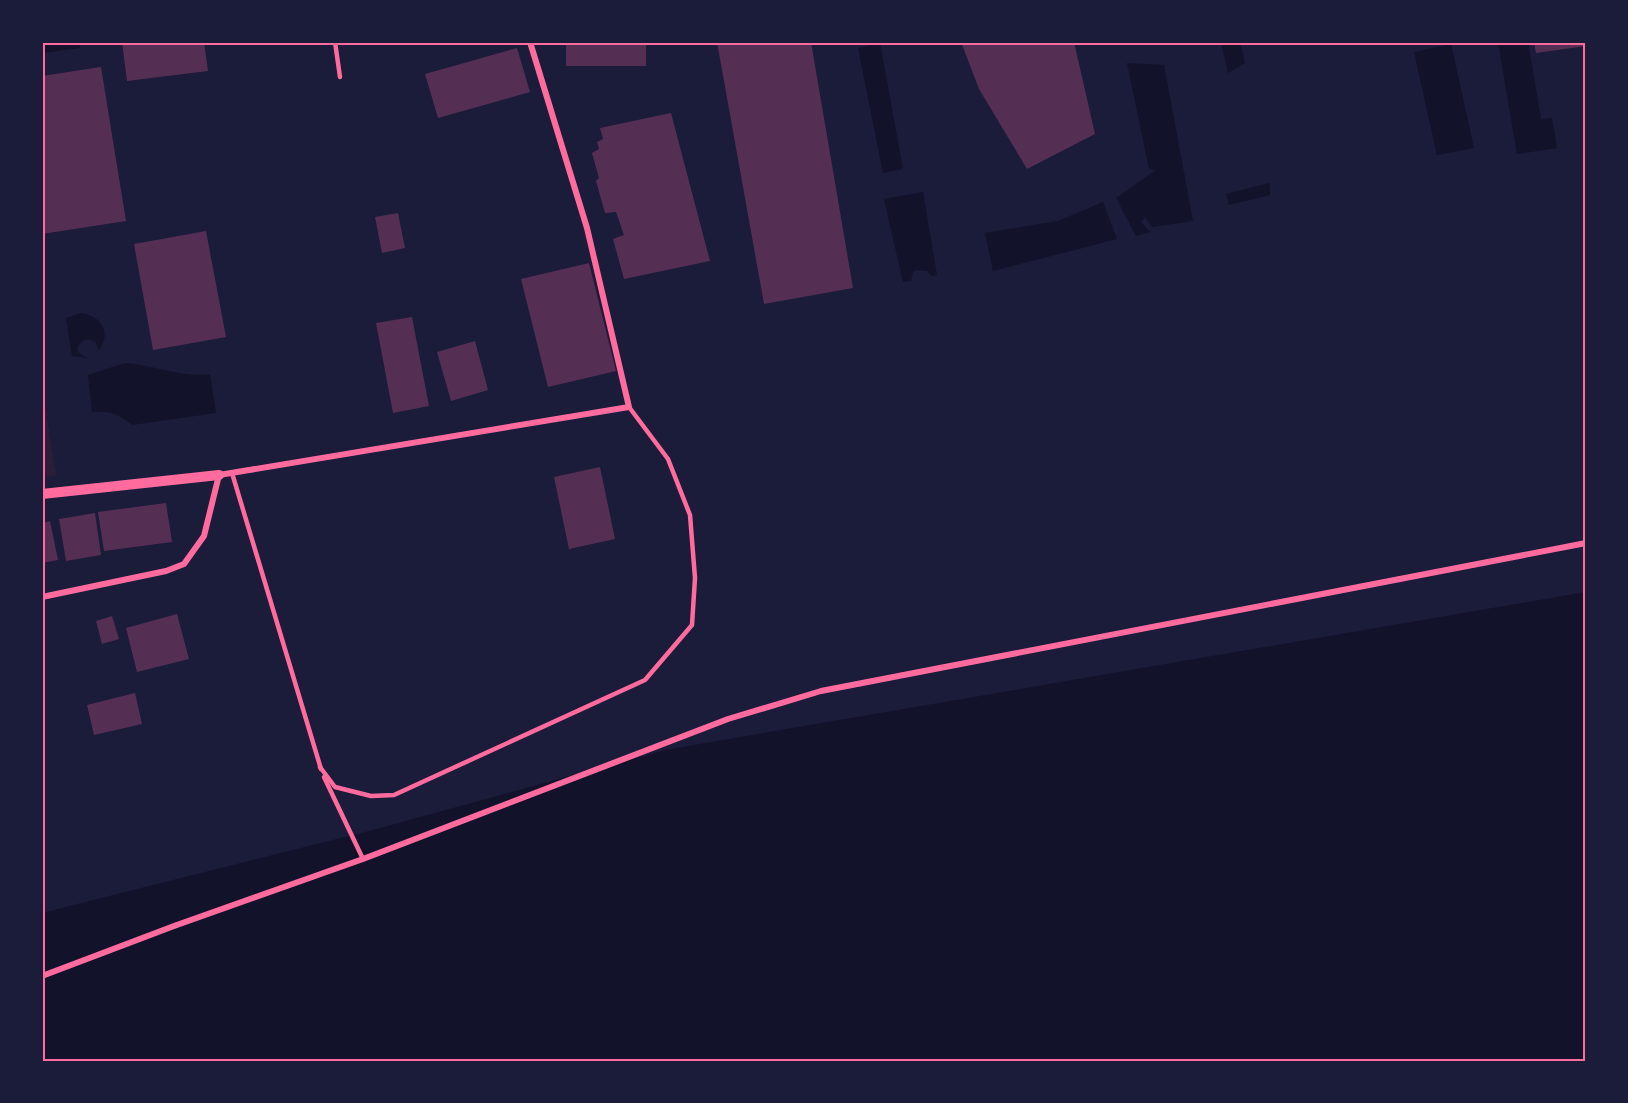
<svg xmlns="http://www.w3.org/2000/svg" width="1628" height="1103" viewBox="0 0 1628 1103" font-family="'DM Sans',sans-serif">
<style>
.green{fill:#2a1e3b}
.water{fill:#12122b}
.building{fill:#542f53}
.lines{fill:none;stroke-linecap:round;stroke-linejoin:round}
.service{stroke:#ff6b9d;stroke-width:4.5}
.minor{stroke:#ff6b9d;stroke-width:6}
.tertiary{stroke:#ff6b9d;stroke-width:10}
.neatline{fill:none;stroke:#ff6b9d;stroke-width:2}
</style>
<rect width="100%" height="100%" fill="#1b1b3a"/>
<polygon class="green" points="42,385 56,476 42,477"/>
<g class="water">
<polygon points="42,42 79,42 80,48 42,53"/>
<polygon points="1221,42 1240,42 1245,63 1228,73"/>
<polygon points="1498,42 1528,42 1541,119 1552,118 1557,148 1517,154"/>
<polygon points="880,43 903,169 883,173 858,48"/>
<polygon points="1451,44 1474,148 1437,155 1414,52"/>
<polygon points="1127,63 1164,65 1193,221 1152,227 1145,217 1141,222 1150,232 1136,236 1116,198 1156,170 1149,169"/>
<polygon points="1270,183 1270,195 1229,205 1226,194"/>
<polygon points="923,192 937,275 932,276 927,271 917,270 913,272 911,281 903,282 884,199"/>
<polygon points="1103,202 1117,239 993,271 985,233 1058,221"/>
<path d="M 81,313 C 101,316 112,332 99,350 L 95,341 C 87,338 83,339 78,346 L 78,352 L 87,358 L 72,356 L 66,318 Z"/>
<path d="M 125,363 C 154,365 181,378 210,374 L 216,413 L 132,425 C 117,413 111,411 92,412 L 88,375 Z"/>
<polygon points="1586,592 1586,1061 42,1061 42,913 369,831 665,750"/>
</g>
<g class="building">
<polygon points="122,42 204,42 208,71 127,81"/>
<rect x="566" y="42" width="80" height="24"/>
<polygon points="717,42 811,42 853,288 764,304"/>
<polygon points="961,42 1074,42 1095,134 1027,169 979,89"/>
<polygon points="1534,42 1586,42 1586,46 1536,53"/>
<polygon points="517,48 530,92 438,118 425,74"/>
<polygon points="101,67 126,221 42,234 42,76"/>
<polygon points="671,113 710,261 624,279 613,239 624,235 616,212 605,213 596,181 599,178 592,153 599,149 597,142 603,139 600,128"/>
<polygon points="398,213 405,248 382,253 375,217"/>
<polygon points="206,231 226,337 153,350 134,244"/>
<polygon points="589,263 616,371 548,387 521,279"/>
<polygon points="412,317 429,406 393,413 376,323"/>
<polygon points="475,341 488,390 451,401 437,352"/>
<polygon points="600,467 615,539 569,549 554,477"/>
<polygon points="166,503 172,542 104,551 98,512"/>
<polygon points="95,513 101,555 66,561 59,519"/>
<polygon points="50,521 58,560 42,563 42,523"/>
<polygon points="177,614 189,659 137,672 126,628"/>
<polygon points="112,616 119,639 102,644 96,621"/>
<polygon points="135,693 142,724 94,735 87,705"/>
</g>
<g class="lines">
<g class="service">
<polyline points="335,42 340,77"/>
<polyline points="232,473 321,769"/>
<polyline points="320,767 335,787 371,796 394,795 645,680 692,625 695,578 690,515 668,459 629,407"/>
<polyline points="324,777 363,859"/>
</g>
<g class="minor">
<polyline points="42,597 166,571 184,564 204,536 219,475 629,407 587,228 530,42"/>
<polyline points="42,976 174,926 363,859 728,719 821,691 1586,543"/>
</g>
<polyline class="tertiary" points="42,494 219,475"/>
</g>
<rect width="1628" height="1103" fill="none" stroke="#1b1b3a" stroke-width="87"/>
<rect x="44" y="44" width="1540" height="1016" class="neatline"/>
</svg>
